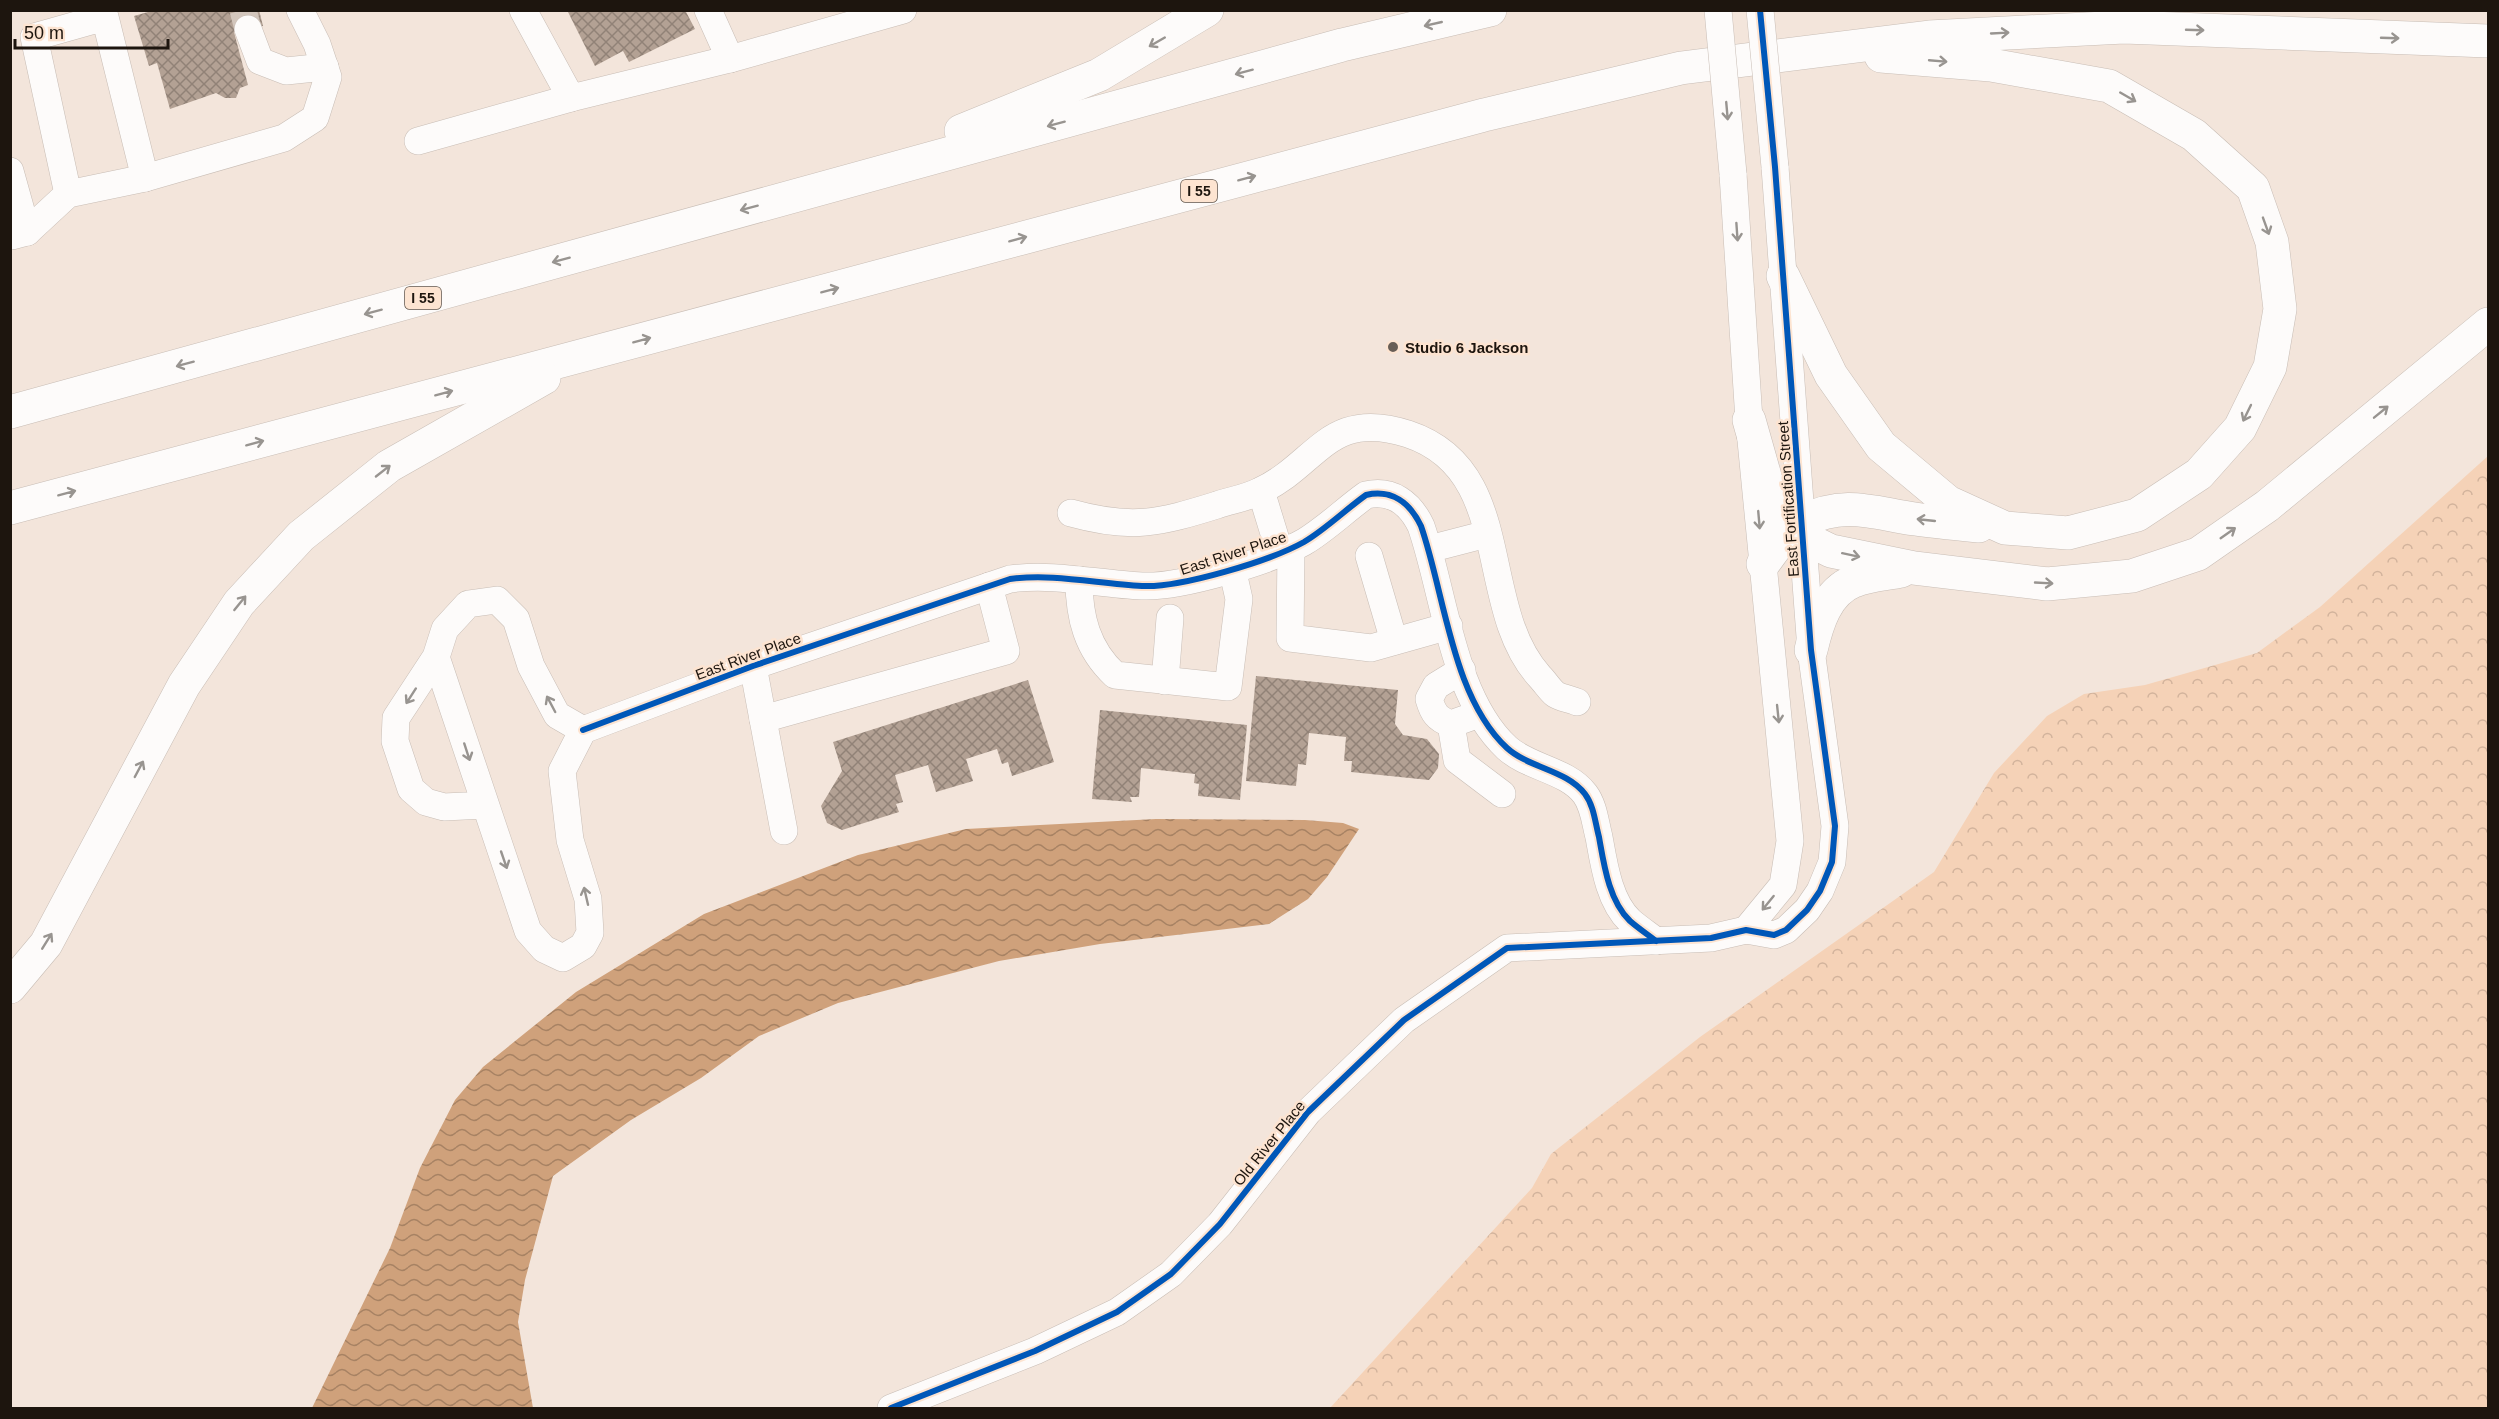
<svg xmlns="http://www.w3.org/2000/svg" width="2499" height="1419" viewBox="0 0 2499 1419" font-family="Helvetica,sans-serif">
<style>
.forest{fill:url(#forest-crowns)}
.water{fill:url(#water-waves)}
.building{fill:url(#building-cross-hatch)}
.lines{fill:none;stroke-linecap:round;stroke-linejoin:round}
.minor-tunnel{stroke:#d3c6bc;stroke-width:27;stroke-dasharray:27 14;stroke-linecap:butt}
.minor-casing{stroke:#c8bdb5;stroke-width:28}
.highway-casing{stroke:#c8bdb5;stroke-width:34}
.minor{stroke:#fdfbfa;stroke-width:27}
.highway{stroke:#fdfbfa;stroke-width:33}
.minor-bridge-casing{stroke:#c8bdb5;stroke-width:28;stroke-linecap:butt}
.minor-bridge{stroke:#fdfbfa;stroke-width:27}
.cycleway-casing{stroke:#fde4d1;stroke-width:10}
.cycleway{stroke:#0057b8;stroke-width:6}
.oneway{stroke:#989490}
.poi-dot{fill:#685e56;stroke:#fde4d1;stroke-width:2}
.labels{text-anchor:middle;dominant-baseline:central;stroke-width:5;stroke-linejoin:round;paint-order:stroke}
.shield{fill:#fde4d1;stroke:#605348;stroke-width:1.5}
.shield-label{font-size:14px;font-weight:bold;fill:#1d150e}
.poi-label{font-size:15px;font-weight:bold;fill:#1d150e;stroke:#fde4d1;text-anchor:start}
.street-label{font-size:15px;fill:#1d150e;stroke:#fde4d1}
</style>
<defs>
<pattern id="forest-crowns" width="20" height="18" patternUnits="userSpaceOnUse" patternTransform="scale(1.5)"><rect width="20" height="18" fill="#f5d2b7"/><path d="M2 6a3 3 0 1 1 6 0M12 15a3 3 0 1 1 6 0" fill="none" stroke="#d2b39c"/></pattern>
<pattern id="water-waves" width="16" height="10" patternUnits="userSpaceOnUse" patternTransform="scale(1.5)"><rect width="16" height="10" fill="#cfa17b"/><path d="M0 5q4-4 8 0t8 0" fill="none" stroke="#a78263"/></pattern>
<pattern id="building-cross-hatch" width="8" height="8" patternUnits="userSpaceOnUse" patternTransform="scale(1.5)"><rect width="8" height="8" fill="#b3a194"/><path d="M0 0l8 8M0 8l8-8" fill="none" stroke="#918277"/></pattern>
</defs>
<rect width="100%" height="100%" fill="#f3e5db"/>
<polygon class="forest" points="2488,456 2488,1408 1330,1408 1532,1188 1551,1154 1700,1037 1934,872 1994,773 2047,716 2084,694 2145,685 2257,653 2320,607"/>
<polygon class="water" points="1156,819 1305,820 1343,823 1359,829 1327,877 1308,899 1269,924 1100,944 999,961 838,1003 759,1036 701,1078 631,1120 553,1176 525,1280 518,1322 533,1408 312,1408 390,1248 420,1168 455,1100 483,1067 576,992 704,914 858,855 966,829"/>
<g class="building">
<polygon points="155,10 259,10 263,26 234,32 248,85 240,88 236,98 225,98 216,93 170,109 157,63 149,66 134,16"/>
<polygon points="567,10 685,10 695,29 629,62 623,51 595,66"/>
<polygon points="1256,676 1398,690 1395,724 1403,735 1427,739 1439,754 1438,768 1429,780 1351,772 1352,761 1344,761 1346,737 1309,733 1306,765 1298,764 1296,786 1246,781"/>
<polygon points="1028,680 1054,762 1012,776 1008,762 1002,764 997,749 966,759 973,781 936,792 928,765 895,775 903,802 896,804 899,812 842,830 827,823 821,806 842,771 833,742"/>
<polygon points="1100,710 1247,725 1240,800 1198,796 1199,784 1194,783 1195,774 1141,768 1139,797 1130,797 1132,802 1092,799"/>
</g>
<g class="lines">
<polyline class="minor-tunnel" points="243,10 248,29"/>
<g class="minor-casing">
<g id="minor">
<polyline points="523,10 571,98 730,59 903,10"/>
<polyline points="708,10 730,59"/>
<polyline points="248,29 260,61 286,71 325,67"/>
<polyline points="418,141 571,98"/>
<polyline points="10,171 27,232 12,236"/>
<polyline points="1733,174 1749,420 1790,841 1783,885 1746,930"/>
<polyline points="145,178 284,138 315,118 328,77 317,44 300,10"/>
<polyline points="27,232 68,194 34,37 105,17 145,178 68,194"/>
<polyline points="1261,491 1280,553"/>
<path d="M 1071,513 C 1132,530 1159,523 1217,505 C 1231,500 1247,498 1260,491 C 1318,464 1328,408 1408,434 C 1517,470 1475,606 1540,677 C 1545,682 1550,690 1555,694 C 1561,698 1570,699 1577,702"/>
<polyline points="1291,548 1290,638 1371,648 1449,626"/>
<polyline points="1429,549 1487,534"/>
<polyline points="1369,556 1394,641"/>
<path d="M 1079,580 C 1079,617 1087,649 1115,675 L 1228,687 L 1239,599 L 1232,568"/>
<polyline points="436,657 528,931 544,949 563,958 583,946 590,933 588,899 570,840 562,771 583,730 557,715 531,666 516,619 497,600 468,604 445,629 436,657 396,718 395,741 411,789 426,802 444,807 485,805"/>
<polyline points="753,666 784,831"/>
<path d="M 1462,670 L 1436,686 L 1429,699 C 1433,713 1437,719 1451,724 L 1479,714"/>
<polyline points="1165,681 1170,618"/>
<polyline points="763,719 1006,651 989,586"/>
<polyline points="1451,724 1457,760 1502,794"/>
<path d="M 583,730 L 753,666 L 1010,579 C 1054,573 1098,584 1142,586 C 1180,588 1270,561 1304,542 C 1326,529 1345,510 1366,495 C 1392,489 1410,503 1421,526 C 1445,595 1452,697 1507,748 C 1529,768 1567,770 1585,794 C 1594,806 1595,822 1599,837 C 1604,865 1609,901 1630,921 C 1638,928 1647,934 1656,941"/>
<polyline points="891,1408 1035,1351 1117,1312 1171,1274 1220,1224 1308,1112 1404,1020 1507,948 1711,938 1746,930 1774,935 1786,930 1807,910 1820,891 1832,862 1835,826 1811,650 1775,167"/>
</g>
</g>
<g class="highway-casing">
<g id="highway">
<polyline points="961,131 1099,75 1207,10"/>
<polyline points="1783,276 1831,375 1881,446 1948,502 2005,528 2068,533 2137,515 2199,474 2240,428 2270,367 2280,309 2272,242 2253,188 2194,135 2109,86 1991,65 1881,56"/>
<polyline points="10,412 1342,45 1490,10"/>
<polyline points="1749,420 1766,480 1790,531 1831,551 1914,568 2047,584 2132,576 2198,554 2267,506 2488,324"/>
<polyline points="10,508 1484,115 1681,68 1929,37 2124,27 2488,41"/>
<path d="M 1763,564 C 1774,550 1786,529 1803,521 C 1845,500 1873,513 1915,519 C 1936,522 1958,524 1979,526"/>
<path d="M 1811,650 C 1817,624 1826,592 1854,581 C 1868,575 1886,574 1901,571"/>
<polyline points="10,987 46,944 184,685 239,603 301,536 389,466 544,378"/>
</g>
</g>
<use href="#minor" class="minor"/>
<use href="#highway" class="highway"/>
<g class="minor-bridge-casing">
<g id="minor-bridge">
<polyline points="1718,10 1733,174"/>
<polyline points="1760,10 1775,167"/>
</g>
</g>
<use href="#minor-bridge" class="minor-bridge"/>
<g class="cycleway-casing">
<g id="cycleway">
<path d="M 583,730 L 753,666 L 1010,579 C 1054,573 1098,584 1142,586 C 1180,588 1270,561 1304,542 C 1326,529 1345,510 1366,495 C 1392,489 1410,503 1421,526 C 1445,595 1452,697 1507,748 C 1529,768 1567,770 1585,794 C 1594,806 1595,822 1599,837 C 1604,865 1609,901 1630,921 C 1638,928 1647,934 1656,941"/>
<polyline points="891,1408 1035,1351 1117,1312 1171,1274 1220,1224 1308,1112 1404,1020 1507,948 1711,938 1746,930 1774,935 1786,930 1807,910 1820,891 1832,862 1835,826 1811,650 1775,167 1760,10"/>
</g>
</g>
<use href="#cycleway" class="cycleway"/>
</g>
<defs><path id="oneway-shaft" d="M-6 0H5M1.5-3L5.5 0L1.5 3" fill="none" stroke-width="1.6" stroke-linecap="round" stroke-linejoin="round" transform="scale(1.5)"/></defs>
<g class="oneway">
<use href="#oneway-shaft" transform="translate(1433 24) rotate(167)"/>
<use href="#oneway-shaft" transform="translate(2195 30) rotate(2)"/>
<use href="#oneway-shaft" transform="translate(2000 33) rotate(-3)"/>
<use href="#oneway-shaft" transform="translate(2390 38) rotate(2)"/>
<use href="#oneway-shaft" transform="translate(1157 42) rotate(150)"/>
<use href="#oneway-shaft" transform="translate(1938 61) rotate(5)"/>
<use href="#oneway-shaft" transform="translate(1244 72) rotate(165)"/>
<use href="#oneway-shaft" transform="translate(2128 97) rotate(30)"/>
<use href="#oneway-shaft" transform="translate(1727 111) rotate(85)"/>
<use href="#oneway-shaft" transform="translate(1056 124) rotate(165)"/>
<use href="#oneway-shaft" transform="translate(1247 178) rotate(-15)"/>
<use href="#oneway-shaft" transform="translate(749 208) rotate(165)"/>
<use href="#oneway-shaft" transform="translate(2266 226) rotate(70)"/>
<use href="#oneway-shaft" transform="translate(1737 232) rotate(86)"/>
<use href="#oneway-shaft" transform="translate(1018 239) rotate(-15)"/>
<use href="#oneway-shaft" transform="translate(561 260) rotate(165)"/>
<use href="#oneway-shaft" transform="translate(830 290) rotate(-15)"/>
<use href="#oneway-shaft" transform="translate(373 312) rotate(165)"/>
<use href="#oneway-shaft" transform="translate(642 340) rotate(-15)"/>
<use href="#oneway-shaft" transform="translate(185 364) rotate(165)"/>
<use href="#oneway-shaft" transform="translate(444 393) rotate(-15)"/>
<use href="#oneway-shaft" transform="translate(2381 412) rotate(-39)"/>
<use href="#oneway-shaft" transform="translate(2247 413) rotate(116)"/>
<use href="#oneway-shaft" transform="translate(255 443) rotate(-15)"/>
<use href="#oneway-shaft" transform="translate(383 471) rotate(-38)"/>
<use href="#oneway-shaft" transform="translate(67 493) rotate(-15)"/>
<use href="#oneway-shaft" transform="translate(1759 520) rotate(85)"/>
<use href="#oneway-shaft" transform="translate(1926 520) rotate(-174)"/>
<use href="#oneway-shaft" transform="translate(2228 533) rotate(-35)"/>
<use href="#oneway-shaft" transform="translate(1851 555) rotate(12)"/>
<use href="#oneway-shaft" transform="translate(2044 583) rotate(3)"/>
<use href="#oneway-shaft" transform="translate(240 603) rotate(-51)"/>
<use href="#oneway-shaft" transform="translate(411 696) rotate(123)"/>
<use href="#oneway-shaft" transform="translate(551 704) rotate(-118)"/>
<use href="#oneway-shaft" transform="translate(1778 714) rotate(84)"/>
<use href="#oneway-shaft" transform="translate(467 752) rotate(72)"/>
<use href="#oneway-shaft" transform="translate(139 769) rotate(-62)"/>
<use href="#oneway-shaft" transform="translate(504 860) rotate(71)"/>
<use href="#oneway-shaft" transform="translate(586 896) rotate(-103)"/>
<use href="#oneway-shaft" transform="translate(1768 903) rotate(129)"/>
<use href="#oneway-shaft" transform="translate(47 941) rotate(-58)"/>
</g>
<circle class="poi-dot" cx="1393" cy="347" r="6"/>
<g class="labels">
<g class="shield">
<rect x="1181" y="180" width="36" height="22" rx="4.5"/>
<rect x="405" y="287" width="36" height="22" rx="4.5"/>
</g>
<g class="shield-label">
<text x="1199" y="191">I 55</text>
<text x="423" y="298">I 55</text>
</g>
<g class="poi-label">
<text x="1405" y="347">Studio 6 Jackson</text>
</g>
<g class="street-label">
<text transform="translate(1788 499) rotate(-94)">East Fortification Street</text>
<text transform="translate(1233 553) rotate(-18)">East River Place</text>
<text transform="translate(748 656) rotate(-20)">East River Place</text>
<text transform="translate(1269 1143) rotate(-51)">Old River Place</text>
</g>
</g>
<rect width="2499" height="1419" fill="none" stroke="#1d150e" stroke-width="24"/>
<path d="M15 39v9h153v-9" fill="none" stroke="#1d150e" stroke-width="3"/>
<text x="24" y="39" font-size="18" fill="#1d150e" stroke="#fde4d1" stroke-width="4.5" paint-order="stroke">50 m</text>
</svg>
